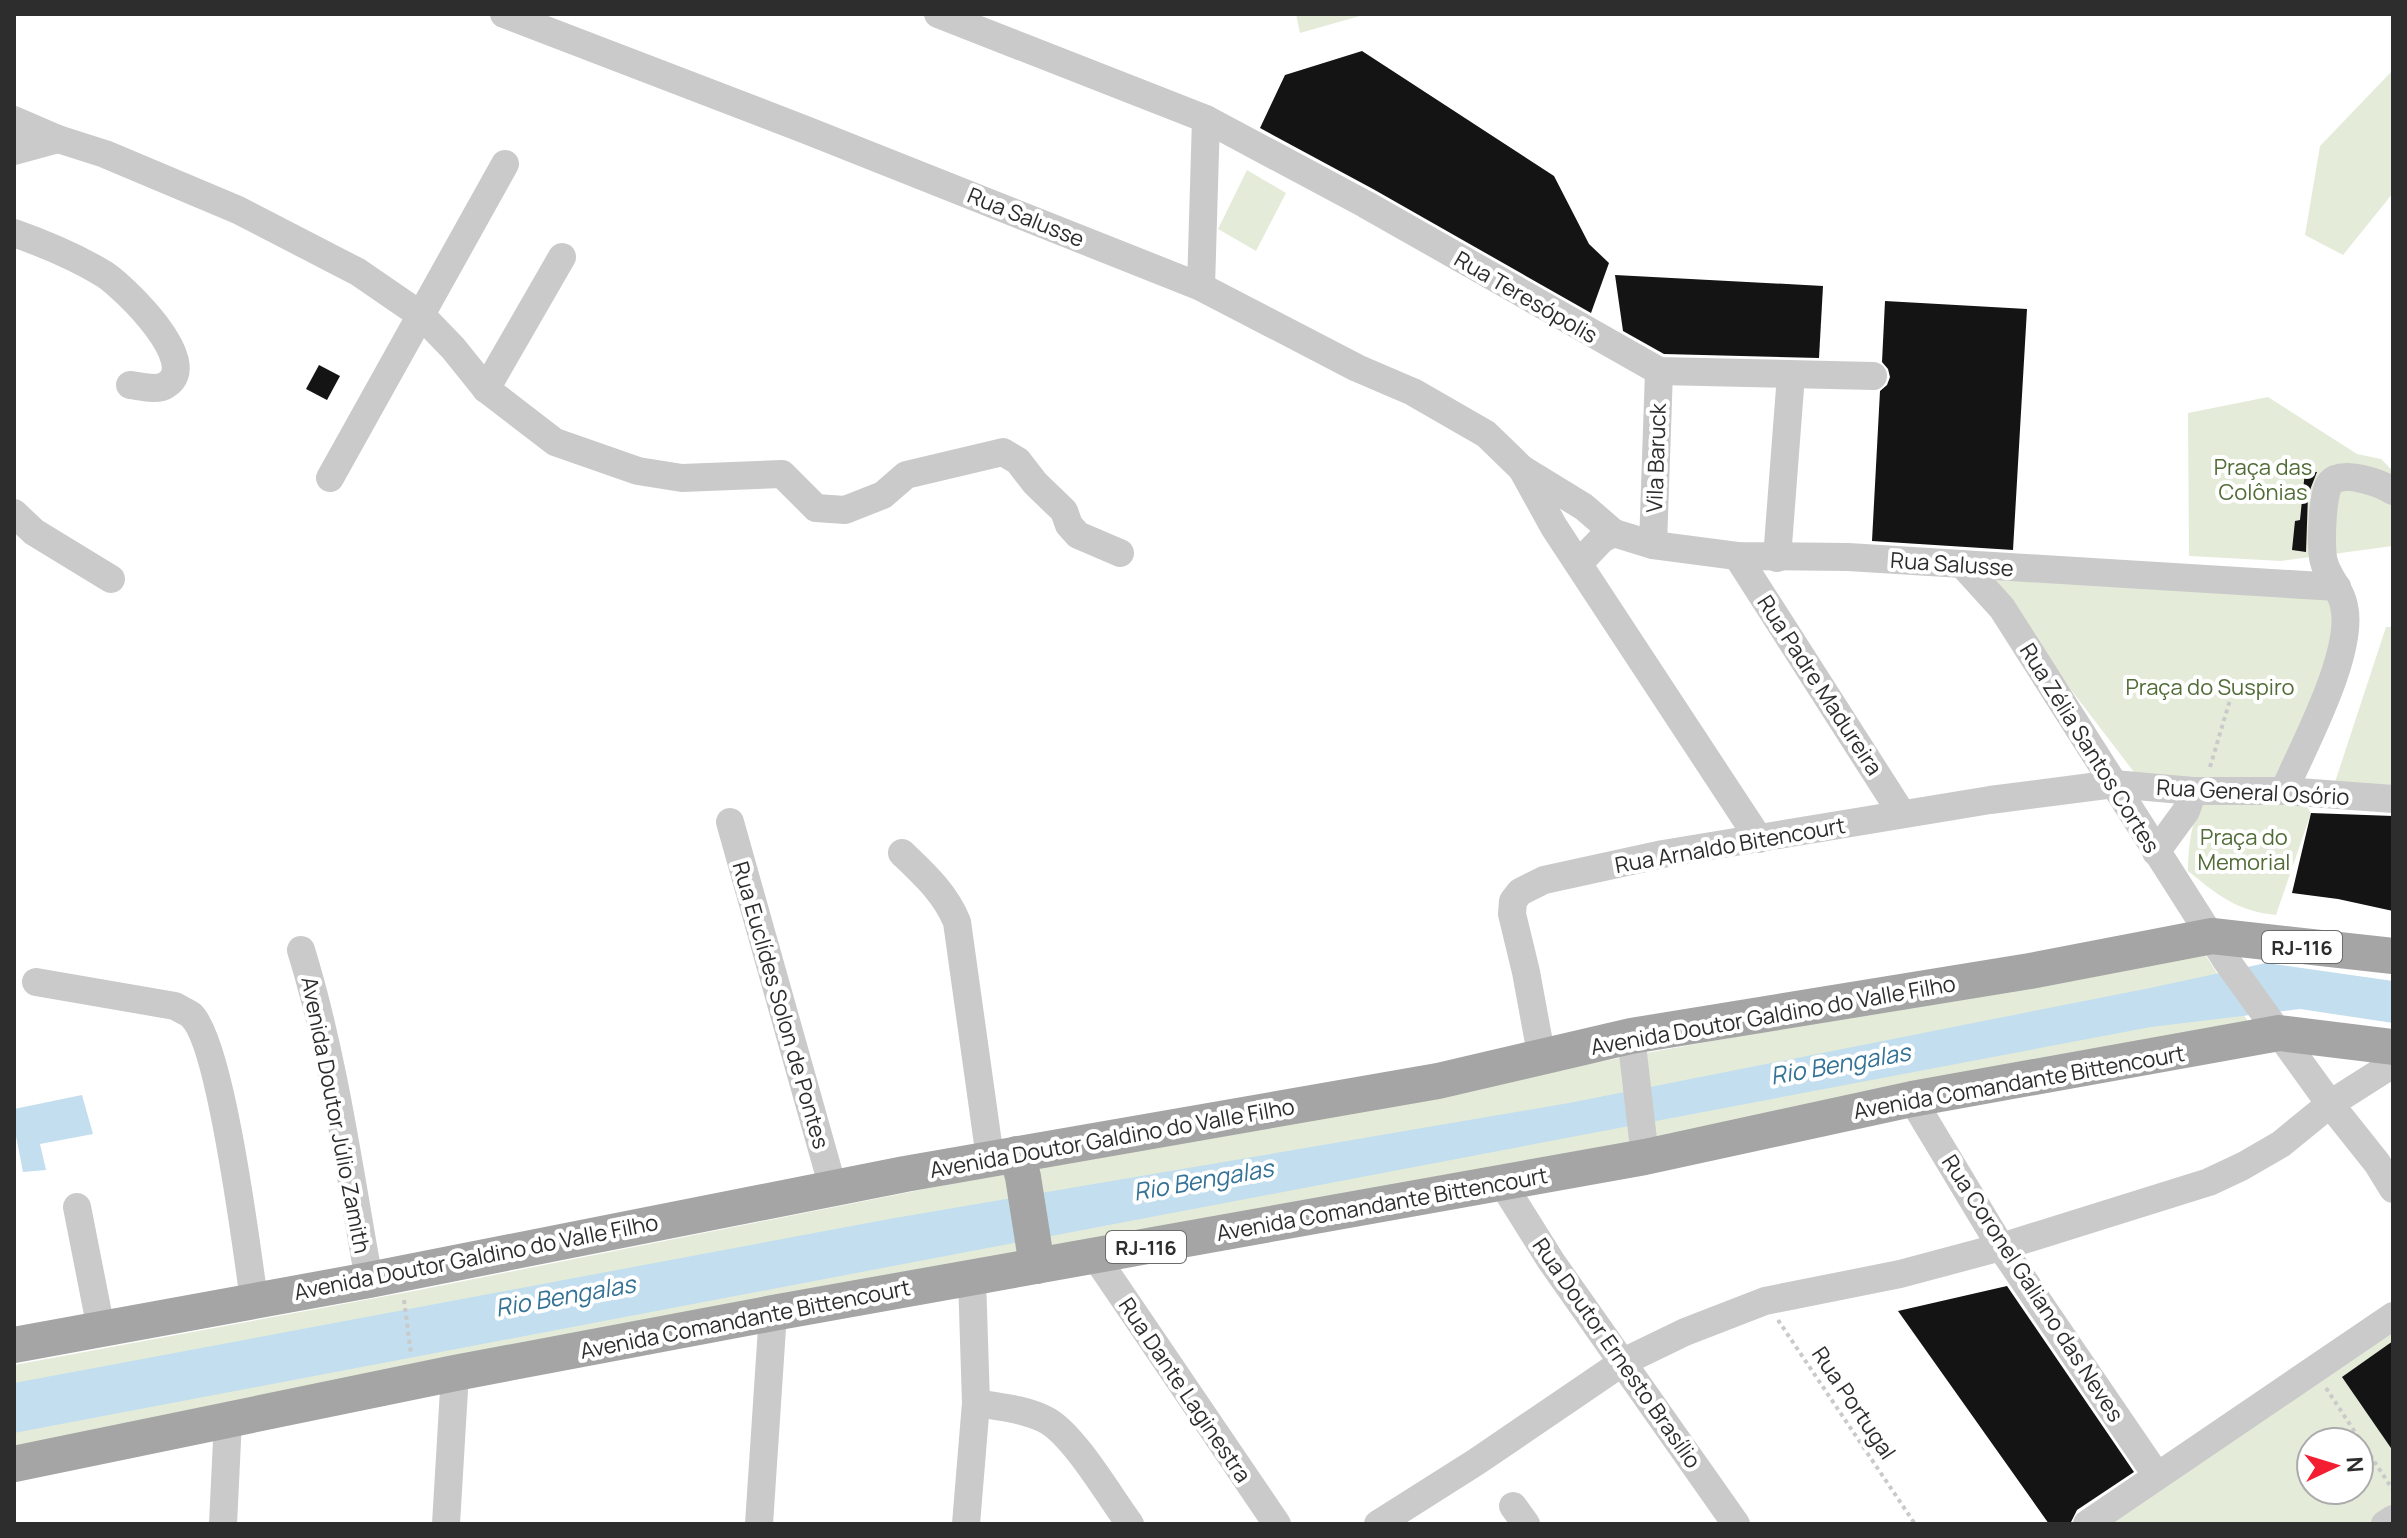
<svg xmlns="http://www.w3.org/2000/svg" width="2407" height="1538" viewBox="0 0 2407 1538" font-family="Manrope,sans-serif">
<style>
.green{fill:#e4ecd9;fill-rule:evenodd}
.water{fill:#c3deee}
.building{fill:#141414}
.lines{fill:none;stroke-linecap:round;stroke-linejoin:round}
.path{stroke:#cacaca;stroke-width:4;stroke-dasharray:4 4;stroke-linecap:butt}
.minor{stroke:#cacaca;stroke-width:28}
.major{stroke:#a5a5a5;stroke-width:36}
.labels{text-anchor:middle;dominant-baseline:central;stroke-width:8;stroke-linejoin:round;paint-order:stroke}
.shield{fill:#fff;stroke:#6c6c6c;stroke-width:2}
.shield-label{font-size:20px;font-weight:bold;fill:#2d2d2d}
.street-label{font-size:22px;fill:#2d2d2d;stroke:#fff}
.park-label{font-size:22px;fill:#516c37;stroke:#fff}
.water-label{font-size:24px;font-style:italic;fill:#347296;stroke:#fff}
</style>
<rect width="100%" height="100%" fill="#fff"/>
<g class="green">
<polygon points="1296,14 1367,14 1300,33"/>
<polygon points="2393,70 2393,193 2343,255 2305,235 2320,146"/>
<polygon points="1247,170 1286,193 1256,251 1218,229"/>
<polygon points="2268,397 2357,454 2381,459 2393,471 2393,546 2281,561 2189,556 2188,413"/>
<polygon points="1981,572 2334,591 2339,621 2281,789 2140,780"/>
<polygon points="2386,627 2393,627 2393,786 2335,782"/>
<path d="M 2203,796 L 2304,802 L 2311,813 L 2276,915 C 2236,911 2218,895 2188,871 C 2188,843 2192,822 2203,796 Z"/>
<polygon points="2204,953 2251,1026 14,1446 14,1365 419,1290 1045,1165 1657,1051"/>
<path d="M 2393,1316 L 2393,1519 L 2385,1524 L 2087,1524 ZM 2311,1442 L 2359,1442 L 2359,1490 L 2311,1490 Z"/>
</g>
<g class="water">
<polygon points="2266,963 2393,981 2393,1023 2300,1009 2151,1027 14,1433 14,1383 889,1219 1569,1103 2150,988"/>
<polygon points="82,1095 93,1134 40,1144 46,1170 23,1172 14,1126 14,1109"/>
</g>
<g class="building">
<polygon points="1362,51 1554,176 1589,244 1609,263 1591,313 1373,189 1260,128 1285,75"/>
<polygon points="1615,275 1823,286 1819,358 1664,354 1623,331"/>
<polygon points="1885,301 2027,309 2013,550 1872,541 1880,391 1887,385 1890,377 1888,369 1882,362"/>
<polygon points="319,365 340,376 327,400 306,389"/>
<polygon points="2305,471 2317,472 2308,495 2306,552 2292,550 2295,521 2300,520"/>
<polygon points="2311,813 2393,816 2393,911 2338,899 2292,893"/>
<polygon points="2007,1286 2134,1472 2077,1510 2070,1524 2049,1524 1898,1311"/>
<polygon points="2393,1341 2393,1451 2342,1377"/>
</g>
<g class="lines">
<g class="path">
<polyline points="2210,767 2230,700"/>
<polyline points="404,1300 411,1354"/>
<polyline points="1778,1320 1915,1524"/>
<polyline points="2326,1388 2393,1490"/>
</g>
<g class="minor">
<polyline points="504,14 806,130 1201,287 1357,368 1413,392 1486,434 1522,469 1554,527 1759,839"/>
<polyline points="938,14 1206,119 1201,287"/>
<polyline points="1206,119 1365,204 1659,371 1873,376"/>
<polyline points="14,120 58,139 105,154 238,210 358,272 422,316 453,348 486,389 555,442 638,471 682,478 782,474 816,508 845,510 883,495 906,475 1003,452 1018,461 1035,483 1064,511 1069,525 1078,535 1120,553"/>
<polyline points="14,151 58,139"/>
<path d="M 14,233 C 45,244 76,257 104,274 C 124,287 203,363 166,385 C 157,391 140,386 130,385"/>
<polyline points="486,389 562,257"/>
<polyline points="1522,469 1584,507 1614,533"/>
<polyline points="330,478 505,164"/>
<polyline points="14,513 34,532 111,579"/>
<polyline points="1653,545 1659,371"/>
<polyline points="1737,556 1902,814"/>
<polyline points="1777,558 1791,375"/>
<polyline points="1579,563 1602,539 1614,533 1653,545 1737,556 1848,557 2337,587"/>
<polyline points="1962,564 2002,608 2226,960 2330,1104 2377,1163 2393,1189"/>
<path d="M 2284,791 C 2303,747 2355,652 2344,606 C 2341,589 2328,578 2324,562 C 2320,550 2322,492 2330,483 C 2342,469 2380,483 2393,491"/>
<polyline points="730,822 833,1188"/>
<polyline points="2156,852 2186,811 2193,791"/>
<path d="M 902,853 C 924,874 945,893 957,922 L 990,1158"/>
<path d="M 301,950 C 334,1057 349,1170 369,1280"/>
<path d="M 36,982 L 175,1006 C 180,1009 187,1012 191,1015 C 221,1042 247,1251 254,1300"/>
<polyline points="1631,1036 1645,1157"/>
<polyline points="1542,1059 1526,972 1512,914 1513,901 1520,892 1544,880 1663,854 1990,800 2114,784 2193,791 2284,791 2393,799"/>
<polyline points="1912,1099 2001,1247 2157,1476"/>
<polyline points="1501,1181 1551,1261 1736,1524"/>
<polyline points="77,1207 101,1329"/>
<polyline points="1095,1256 1277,1524"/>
<path d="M 976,1403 C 1000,1407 1026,1409 1048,1421 C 1075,1437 1110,1497 1130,1524"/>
<polyline points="1513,1506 1526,1524"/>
<polyline points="223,1524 228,1420"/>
<polyline points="446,1524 455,1373"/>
<polyline points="759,1524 773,1313"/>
<polyline points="966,1524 976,1403 972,1278"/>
<polyline points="1378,1524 1476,1462 1623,1362 1685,1332 1765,1301 1900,1274 2001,1247 2209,1182 2243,1166 2281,1144 2330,1104 2393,1064"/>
<polyline points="2087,1524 2393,1316"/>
<polyline points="2385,1524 2393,1519"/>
</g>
<g class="major">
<polyline points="1017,1154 1023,1177 1037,1266"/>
<polyline points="14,1345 369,1280 905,1174 1438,1081 1631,1036 2030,971 2212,936 2393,956"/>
<polyline points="14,1464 455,1373 773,1313 1645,1157 1912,1099 2279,1033 2393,1047"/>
</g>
</g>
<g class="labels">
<g class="shield">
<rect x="2262" y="931" width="80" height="32" rx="6"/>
<rect x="1106" y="1231" width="80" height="32" rx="6"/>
</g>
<g class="shield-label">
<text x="2302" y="947">RJ-116</text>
<text x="1146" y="1247">RJ-116</text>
</g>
<g class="street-label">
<text transform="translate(1026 217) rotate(22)">Rua Salusse</text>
<text transform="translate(1526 297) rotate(30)">Rua Teresópolis</text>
<text transform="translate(1656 458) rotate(-88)">Vila Baruck</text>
<text transform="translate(1952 564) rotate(4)">Rua Salusse</text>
<text transform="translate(1820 685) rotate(57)">Rua Padre Madureira</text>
<text transform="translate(2090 748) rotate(58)">Rua Zélia Santos Cortes</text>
<text transform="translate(2253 792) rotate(3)">Rua General Osório</text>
<text transform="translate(1730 845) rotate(-10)">Rua Arnaldo Bitencourt</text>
<text transform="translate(781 1005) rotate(74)">Rua Euclídes Solon de Pontes</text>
<text transform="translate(1773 1015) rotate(-10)">Avenida Doutor Galdino do Valle Filho</text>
<text transform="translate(2019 1082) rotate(-10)">Avenida Comandante Bittencourt</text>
<text transform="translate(336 1115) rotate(79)">Avenida Doutor Júlio Zamith</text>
<text transform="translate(1112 1138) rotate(-10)">Avenida Doutor Galdino do Valle Filho</text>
<text transform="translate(1382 1204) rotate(-10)">Avenida Comandante Bittencourt</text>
<text transform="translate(476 1257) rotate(-11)">Avenida Doutor Galdino do Valle Filho</text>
<text transform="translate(2033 1288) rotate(57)">Rua Coronel Galiano das Neves</text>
<text transform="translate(745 1319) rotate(-11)">Avenida Comandante Bittencourt</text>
<text transform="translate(1617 1353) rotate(55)">Rua Doutor Ernesto Brasílio</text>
<text transform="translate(1185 1390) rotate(56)">Rua Dante Laginestra</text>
<text transform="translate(1854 1403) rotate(56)">Rua Portugal</text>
</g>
<g class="park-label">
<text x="2263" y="467">Praça das<tspan x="2263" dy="25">Colônias</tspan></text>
<text x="2210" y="687">Praça do Suspiro</text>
<text x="2244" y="837">Praça do<tspan x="2244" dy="25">Memorial</tspan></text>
</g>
<g class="water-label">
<text transform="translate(1840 1063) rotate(-10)">Rio Bengalas</text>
<text transform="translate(1203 1179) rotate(-10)">Rio Bengalas</text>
<text transform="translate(565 1295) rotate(-10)">Rio Bengalas</text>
</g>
</g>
<rect width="2407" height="1538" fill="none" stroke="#2d2d2d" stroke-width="32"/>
<g transform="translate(2335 1466) rotate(86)"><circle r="38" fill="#ffffff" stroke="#ababab" stroke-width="2"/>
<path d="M0-6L14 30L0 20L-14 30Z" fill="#f41e33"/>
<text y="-12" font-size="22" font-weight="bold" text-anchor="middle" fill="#2d2d2d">N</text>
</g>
</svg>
